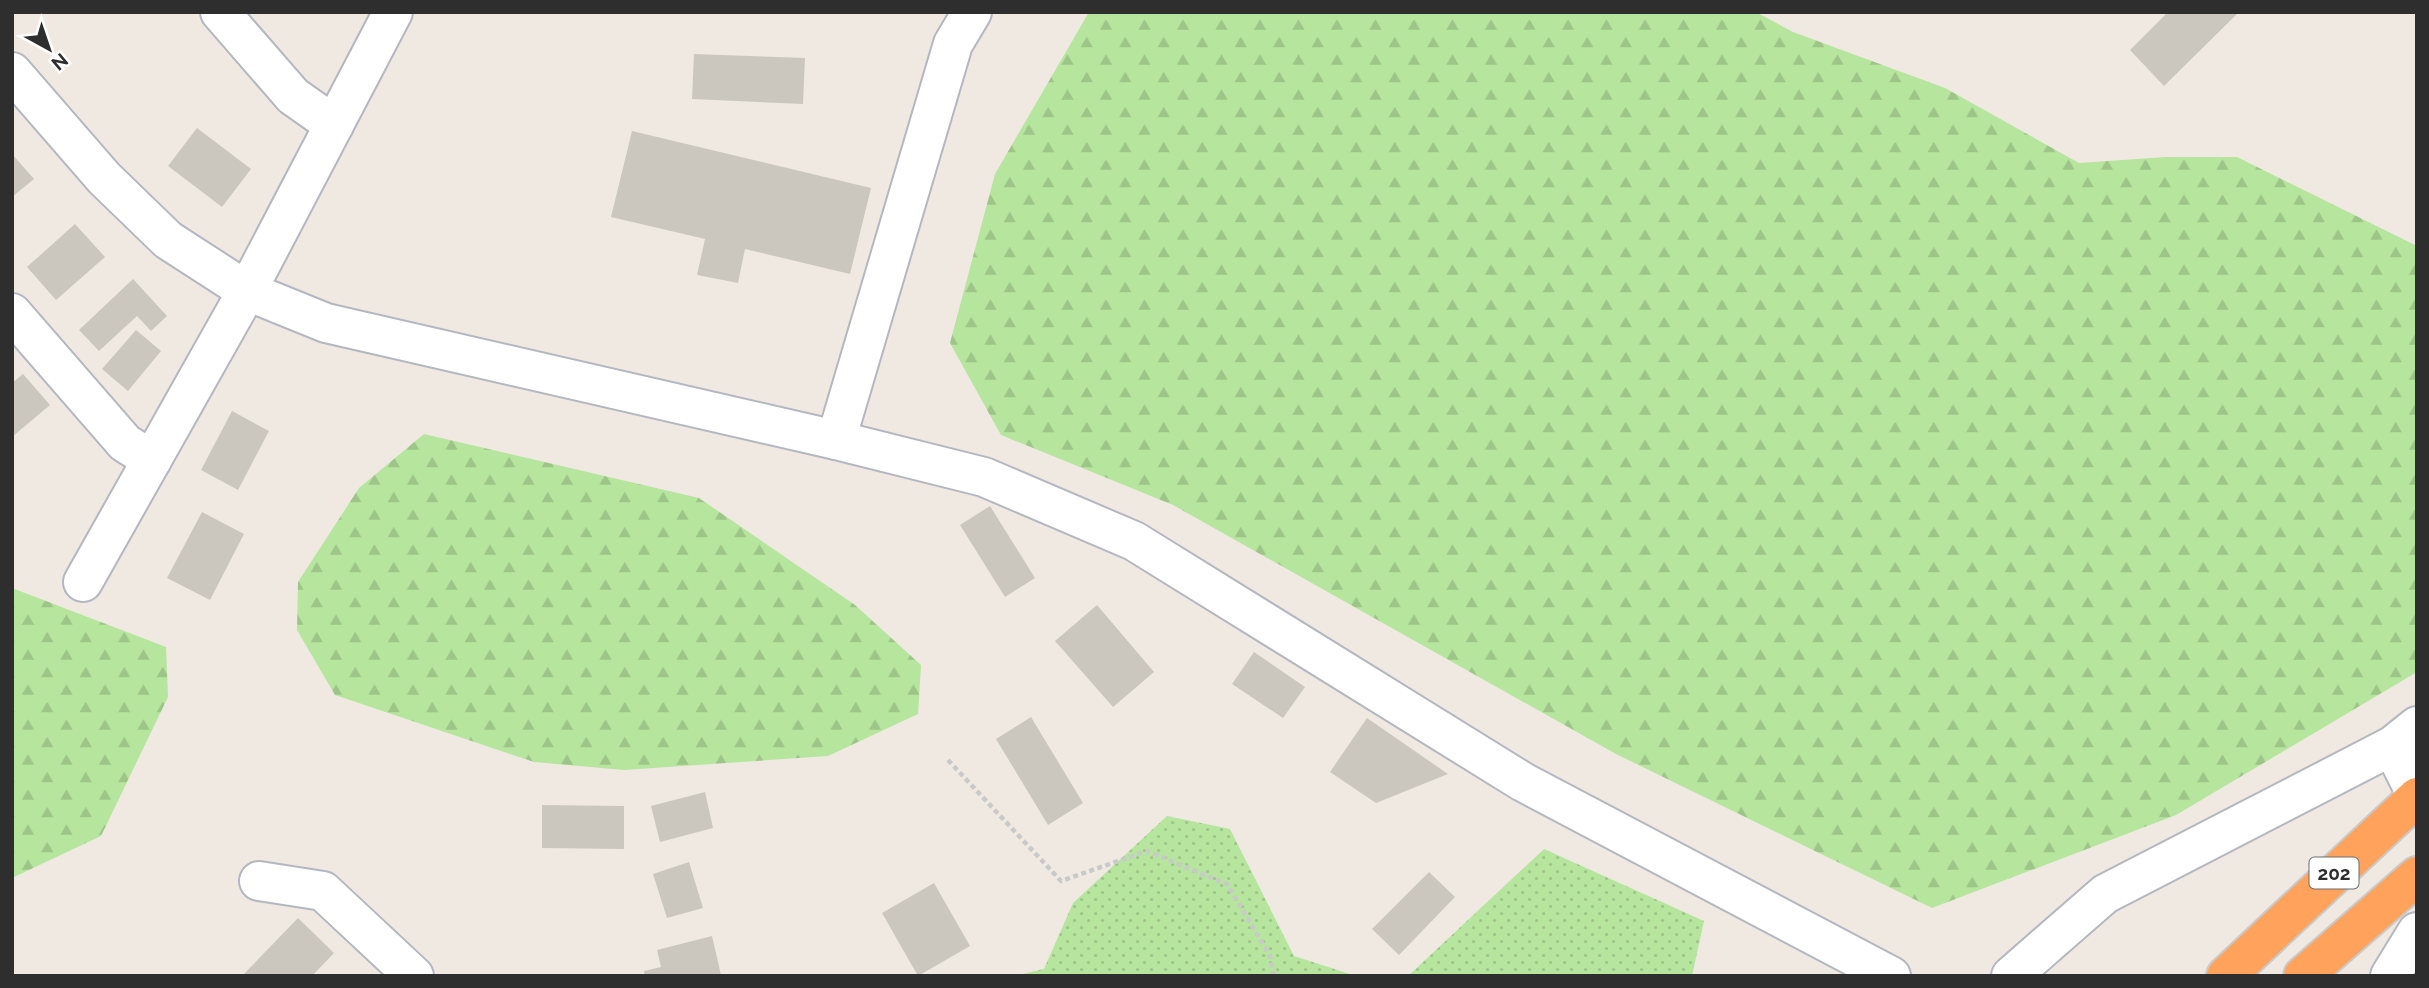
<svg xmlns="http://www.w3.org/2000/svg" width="2429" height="988" viewBox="0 0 2429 988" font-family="Raleway,sans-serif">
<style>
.grass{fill:url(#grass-dots)}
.forest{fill:url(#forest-firs)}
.building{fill:#cbc7bf}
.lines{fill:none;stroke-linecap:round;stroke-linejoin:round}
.minor-casing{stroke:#b4b7c1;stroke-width:42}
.highway-casing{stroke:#c9c9c9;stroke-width:42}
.path{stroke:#c9c9c9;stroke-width:4.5;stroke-dasharray:5 3.5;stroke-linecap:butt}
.minor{stroke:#fff;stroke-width:38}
.highway{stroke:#ffa35c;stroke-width:38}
.labels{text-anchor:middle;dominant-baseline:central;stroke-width:5;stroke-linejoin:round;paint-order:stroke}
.shield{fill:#fff;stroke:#6d6d6d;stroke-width:2}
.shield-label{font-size:19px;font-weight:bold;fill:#2e2e2e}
</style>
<defs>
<pattern id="grass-dots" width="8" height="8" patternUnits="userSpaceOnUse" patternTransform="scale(1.75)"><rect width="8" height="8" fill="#b6e59e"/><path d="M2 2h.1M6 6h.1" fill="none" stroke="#9dc588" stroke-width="1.8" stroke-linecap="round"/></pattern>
<pattern id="forest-firs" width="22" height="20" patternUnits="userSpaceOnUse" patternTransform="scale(1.75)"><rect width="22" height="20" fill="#b6e59e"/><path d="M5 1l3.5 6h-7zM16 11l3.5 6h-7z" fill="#9dc588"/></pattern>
</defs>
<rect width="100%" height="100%" fill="#efe9e1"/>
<g class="grass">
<polygon points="1167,816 1230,829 1294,956 1356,976 1014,976 1044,969 1073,903"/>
<polygon points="1544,849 1704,921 1692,976 1408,976"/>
</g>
<g class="forest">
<polygon points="1089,12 1756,12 1793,32 1945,88 2079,163 2166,157 2237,157 2417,246 2417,672 2176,815 1932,908 1616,754 1173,505 1001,435 950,343 995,174"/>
<polygon points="424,434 699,498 855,605 921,665 918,714 828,756 624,770 534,762 335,695 297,630 298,582 359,488"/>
<polygon points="12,588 166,647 168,697 101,836 14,877 12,877"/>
</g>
<g class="building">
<polygon points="2168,12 2239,12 2164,86 2130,50"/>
<polygon points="694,54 805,58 803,104 692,99"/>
<polygon points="197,128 251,169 222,207 168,166"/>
<polygon points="632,131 871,188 850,274 745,249 738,283 697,275 705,239 611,217"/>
<polygon points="12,154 34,179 12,197"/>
<polygon points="75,224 105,257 56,300 27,267"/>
<polygon points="133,279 167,316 151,331 137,316 99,351 79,330"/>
<polygon points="136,330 161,351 128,391 102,369"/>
<polygon points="23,374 50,405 12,437 12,383"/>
<polygon points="232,411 269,431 238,490 201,470"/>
<polygon points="990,506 1035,578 1005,597 960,525"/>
<polygon points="202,512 244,534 210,600 167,578"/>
<polygon points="1097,605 1154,672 1113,707 1055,641"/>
<polygon points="1254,652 1305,687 1283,718 1232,684"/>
<polygon points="1031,717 1083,803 1048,825 996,739"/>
<polygon points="1367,718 1448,774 1376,803 1330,772"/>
<polygon points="705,792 713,828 660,842 651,806"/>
<polygon points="542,805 624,806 624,849 542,848"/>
<polygon points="689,862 703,908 667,918 653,874"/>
<polygon points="1429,872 1455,897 1399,955 1372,929"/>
<polygon points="934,883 970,946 918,976 882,913"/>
<polygon points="298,918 334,953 312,976 242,976"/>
<polygon points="712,936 721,975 645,976 644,971 661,967 657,950"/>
</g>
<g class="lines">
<g class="minor-casing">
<g id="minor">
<polyline points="220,12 293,96 334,125"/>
<polyline points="12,72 104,178 168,240 247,291 326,323 836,440 984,477 1134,541 1523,782 1891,976"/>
<polyline points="12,313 125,443 152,460"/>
<polyline points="836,440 953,44 972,12"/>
<polyline points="83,582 247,291 393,12"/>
<polyline points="2392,746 2417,796"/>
<polyline points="259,881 323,891 414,976"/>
<polyline points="2011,976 2105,894 2392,746 2417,726"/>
<polyline points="2390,976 2417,932"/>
</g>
</g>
<g class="highway-casing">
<g id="highway">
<polyline points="2226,976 2417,797"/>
<polyline points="2303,976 2417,876"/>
</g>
</g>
<polyline class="path" points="948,760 1061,881 1147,851 1227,884 1270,956 1274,976"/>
<use href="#minor" class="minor"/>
<use href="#highway" class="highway"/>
</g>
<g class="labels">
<rect class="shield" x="2309.5" y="857.5" width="49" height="31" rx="5"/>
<g class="shield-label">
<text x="2334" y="873">202</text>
</g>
</g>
<rect width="2429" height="988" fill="none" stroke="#2e2e2e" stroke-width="28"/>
<g transform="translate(49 49) rotate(140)" stroke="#ffffff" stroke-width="5" paint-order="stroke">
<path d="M0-5L12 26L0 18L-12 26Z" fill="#2e2e2e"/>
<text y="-10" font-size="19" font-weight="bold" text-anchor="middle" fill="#2e2e2e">N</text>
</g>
</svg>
